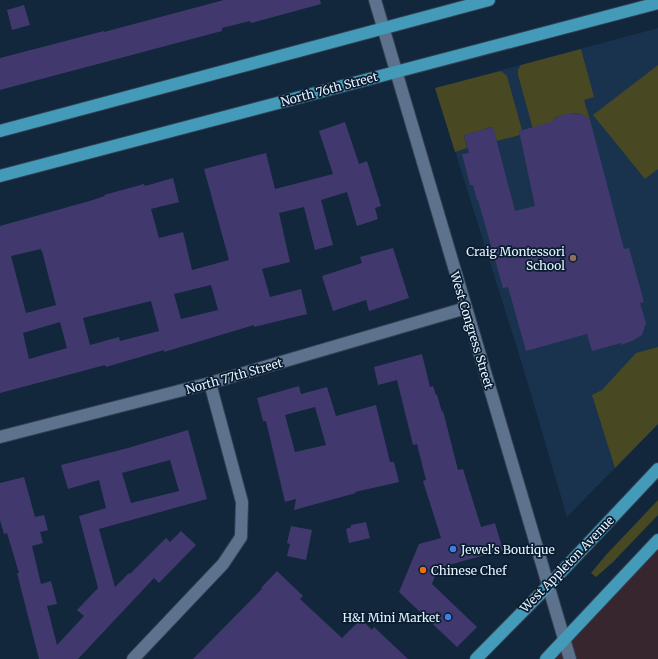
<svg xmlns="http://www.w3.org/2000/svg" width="658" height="659" viewBox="0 0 658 659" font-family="Merriweather,serif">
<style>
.commercial{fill:#38262e}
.built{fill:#19324d}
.green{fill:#484922}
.building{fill:#41396e;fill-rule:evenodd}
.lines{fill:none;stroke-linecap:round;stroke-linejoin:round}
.street-casing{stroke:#334052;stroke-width:14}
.secondary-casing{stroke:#334052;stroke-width:14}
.primary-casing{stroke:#334052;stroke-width:14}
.street{stroke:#5d738d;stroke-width:12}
.secondary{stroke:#5d738d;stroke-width:12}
.primary{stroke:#439ab9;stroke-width:12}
.education-dot{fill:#8d6e63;stroke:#091d31;stroke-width:1.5}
.shop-dot{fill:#3f7fe0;stroke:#091d31;stroke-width:1.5}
.food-dot{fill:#e8710a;stroke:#091d31;stroke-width:1.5}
.labels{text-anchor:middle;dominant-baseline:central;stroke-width:3.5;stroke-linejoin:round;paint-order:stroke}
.street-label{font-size:12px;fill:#e8f2fe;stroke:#091d31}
.poi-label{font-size:12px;fill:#e8f2fe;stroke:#091d31;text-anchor:end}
</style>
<rect width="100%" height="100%" fill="#12263c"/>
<polygon class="commercial" points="658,540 658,659 546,659"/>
<polygon class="built" points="658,28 658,424 567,517 522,364 435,88"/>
<g class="green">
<path d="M 581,49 L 594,97 L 584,100 L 590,120 C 578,109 568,114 554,118 L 556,127 L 534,133 L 518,75 L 518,70 L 521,65 Z"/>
<polygon points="658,65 658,169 645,179 593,115"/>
<polygon points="501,71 507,76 522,130 519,131 520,135 497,141 492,127 464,135 467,148 455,152 435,88"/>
<polygon points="658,347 658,424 615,468 592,395 602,390 636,353"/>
<polygon points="658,500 658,515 613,562 596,577 591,573 606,555"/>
</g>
<g class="building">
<polygon points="224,0 320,0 321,4 251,23 250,21 222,28 222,31 0,90 0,58 104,31 104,32"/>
<polygon points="24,5 30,25 12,30 7,10"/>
<polygon points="570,113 584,115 590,120 624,249 629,248 644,302 640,303 646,323 642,335 632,341 621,345 621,343 592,351 587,334 526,351 508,287 503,288 478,200 477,200 473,185 470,185 462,154 469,153 464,135 493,127 515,211 535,206 519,131 555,121 554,118"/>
<path d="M 345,122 L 359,164 L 367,161 L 381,206 L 375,208 L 378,219 L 357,226 L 347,192 L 321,200 L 333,245 L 315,250 L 304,207 L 279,213 L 290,262 L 262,269 L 270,297 L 301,289 L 307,314 L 254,327 L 254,325 L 164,352 L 164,350 L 106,367 L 105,365 L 0,393 L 0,226 L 93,200 L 105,196 L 104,195 L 144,184 L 145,186 L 173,178 L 179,202 L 151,209 L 159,238 L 183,232 L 192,270 L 229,260 L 204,169 L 266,153 L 275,189 L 333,174 L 319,131 ZM 41,249 L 41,251 L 42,251 L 56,305 L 26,313 L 11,256 ZM 211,285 L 218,310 L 181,319 L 174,294 ZM 151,301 L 159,331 L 120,341 L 119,337 L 90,345 L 83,318 ZM 60,322 L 67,348 L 29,359 L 23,333 Z"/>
<polygon points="393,248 409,298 369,311 366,300 333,311 322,276 362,263 360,257"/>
<polygon points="422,354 430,387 433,386 436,395 437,395 442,412 443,411 458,470 463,469 481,527 495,523 503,550 438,568 432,584 477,627 457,647 399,592 419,544 441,538 423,481 426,480 417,444 413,445 397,380 378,385 374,367"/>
<path d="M 299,386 L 301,394 L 327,387 L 336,416 L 376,405 L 390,462 L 394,462 L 399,482 L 355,492 L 356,493 L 294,510 L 296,499 L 285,502 L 266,421 L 263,421 L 257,398 ZM 315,407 L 326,445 L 295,452 L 285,415 Z"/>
<path d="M 188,430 L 207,499 L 99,529 L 115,587 L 129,573 L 130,574 L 166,538 L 170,542 L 181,531 L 196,545 L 159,583 L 154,578 L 78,659 L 39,659 L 17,573 L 19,573 L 7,533 L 4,534 L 0,520 L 0,483 L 24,477 L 35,517 L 44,515 L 48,530 L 40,532 L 43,543 L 32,546 L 41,584 L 51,581 L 57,604 L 47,606 L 57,645 L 84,616 L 77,610 L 98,588 L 79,516 L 106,508 L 99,480 L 68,489 L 61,465 L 128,448 ZM 170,460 L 179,491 L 131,503 L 122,473 Z"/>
<polygon points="366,522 370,538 349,543 346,529 351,527 351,525"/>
<polygon points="291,526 312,530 306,560 287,556 290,544 287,543"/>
<polygon points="277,571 303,596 300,599 342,638 361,619 372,630 374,627 408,659 193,659 262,589 261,588"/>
</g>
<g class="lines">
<g class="street-casing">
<g id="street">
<polyline points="0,437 210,383 466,308"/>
<polyline points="133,659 223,564 241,537 242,502 210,383"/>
</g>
</g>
<g class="secondary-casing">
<polyline id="secondary" points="375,0 570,659"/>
</g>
<g class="primary-casing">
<g id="primary">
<polyline points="0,131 489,0"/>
<polyline points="0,176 658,3"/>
<polyline points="476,659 549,585 658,469"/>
<polyline points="546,659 658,540"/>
</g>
</g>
<use href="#street" class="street"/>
<use href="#secondary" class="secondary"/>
<use href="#primary" class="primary"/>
</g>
<circle class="education-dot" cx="573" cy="258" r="4"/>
<g class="shop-dot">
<circle cx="453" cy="549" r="4"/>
<circle cx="448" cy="617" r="4"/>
</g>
<circle class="food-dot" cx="423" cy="570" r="4"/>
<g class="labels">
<g class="street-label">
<text transform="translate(329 89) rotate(-15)">North 76th Street</text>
<text transform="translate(472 330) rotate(73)">West Congress Street</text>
<text transform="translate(234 376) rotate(-16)">North 77th Street</text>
<text transform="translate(567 564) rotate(-46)">West Appleton Avenue</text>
</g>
<g class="poi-label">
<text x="565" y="251">Craig Montessori<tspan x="565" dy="14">School</tspan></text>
<text x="461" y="549" text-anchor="start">Jewel's Boutique</text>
<text x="431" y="570" text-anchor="start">Chinese Chef</text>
<text x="440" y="617">H&amp;I Mini Market</text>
</g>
</g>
</svg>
